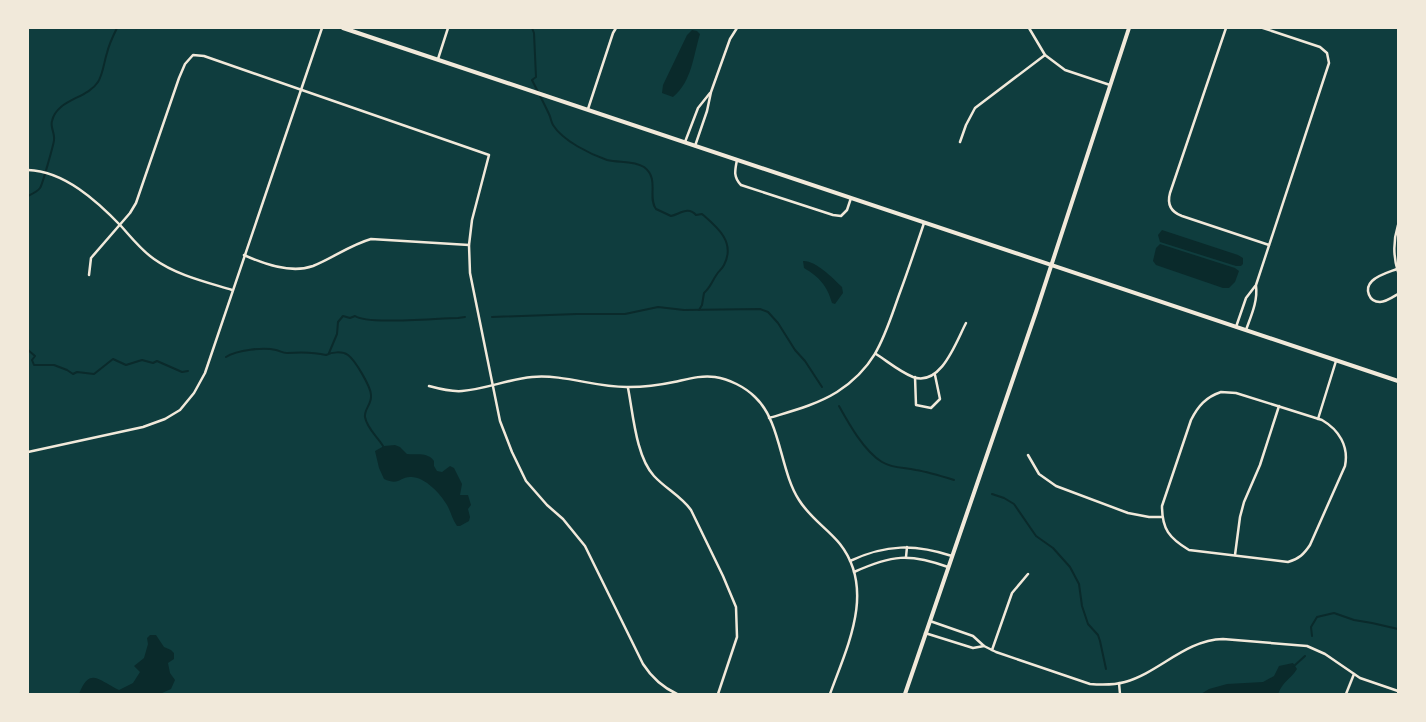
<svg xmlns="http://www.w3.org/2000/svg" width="1426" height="722" viewBox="0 0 1426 722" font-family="'Asap Condensed',sans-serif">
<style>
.water{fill:#0a2a2b}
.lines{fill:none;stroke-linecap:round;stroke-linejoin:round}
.stream{stroke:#0a2a2b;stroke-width:2}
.minor{stroke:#f1e9da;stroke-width:2.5}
.secondary{stroke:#f1e9da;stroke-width:4}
</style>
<rect width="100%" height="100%" fill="#0f3d3e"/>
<g class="water">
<path d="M 692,30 L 697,31 L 700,34 C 693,57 692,81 673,97 L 662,93 L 663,85 L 687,35 Z"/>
<polygon points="1162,230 1238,255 1243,258 1243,264 1241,266 1236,266 1160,242 1158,235"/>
<polygon points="1160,244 1235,268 1239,271 1235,282 1229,288 1223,288 1156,265 1153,261 1156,248"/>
<path d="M 803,261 C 815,260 833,278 842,287 L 843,293 L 835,304 L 832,303 C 827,285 819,277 804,268 Z"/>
<path d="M 395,445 L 400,447 L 407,454 C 417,455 428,452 434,461 L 434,466 L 437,471 L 442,472 L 450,466 L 454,468 L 462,484 L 460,495 L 468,495 L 471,505 L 468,509 L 470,517 L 469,521 L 460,526 L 457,526 C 452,519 451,512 447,505 C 440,493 424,476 410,477 C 400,477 399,486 384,479 L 379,468 L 375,451 L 384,446 Z"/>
<path d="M 150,635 L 156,635 L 164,647 L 171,650 L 174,653 L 174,659 L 168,663 L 170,673 L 175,680 L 171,689 L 160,694 L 79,694 C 90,666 99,681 119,690 L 133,683 L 140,672 L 134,666 L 144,658 L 148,644 L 147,638 Z"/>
<path d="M 1293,663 L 1297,669 C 1290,680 1283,681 1278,694 L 1201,694 L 1209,689 L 1227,684 L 1263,682 L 1274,676 L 1279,666 Z"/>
</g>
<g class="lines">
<g class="stream">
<path d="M 532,28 L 534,33 L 536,77 L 532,80 C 538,92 544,103 549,114 C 551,118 551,122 553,125 C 563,141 590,154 607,160 C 619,163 633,160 644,167 C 660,179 647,197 656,209 L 671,216 C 680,214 688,206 696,215 L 702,214 C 717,227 736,242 724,265 C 722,269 719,271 717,274 C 712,281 711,287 704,293 L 702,305 L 699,310"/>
<path d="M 28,196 C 32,194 37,192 40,188 C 42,186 54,143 54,140 C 55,133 50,127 52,121 C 57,99 87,99 98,82 C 103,74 104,62 107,53 C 109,44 113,36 117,28"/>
<polyline points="492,317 577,314 625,314 658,307 684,310 760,309 768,312 778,323 795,350 805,361 822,387"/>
<polyline points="28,350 35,356 32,360 34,365 54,365 67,370 73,374 77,372 94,374 113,359 126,365 142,360 153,363 157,361 182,372 188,371"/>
<path d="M 329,353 L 337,334 L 338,322 L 343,316 L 350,318 L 355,316 C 367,325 438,318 458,318 L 465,317"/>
<path d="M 226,357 C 237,350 263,347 276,350 C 280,351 283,353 287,353 C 300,352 314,352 326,355 C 332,352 342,351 348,355 C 355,360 371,387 371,395 C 372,404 364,409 365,417 C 367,429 378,437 383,446"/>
<path d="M 839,406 C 849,424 864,451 882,462 C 894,469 903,467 916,470 C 928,472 941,476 954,480"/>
<polyline points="992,494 1004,498 1014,504 1036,536 1053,548 1070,567 1079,584 1082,606 1088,624 1098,635 1100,641 1106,669"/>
<polyline points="1312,636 1311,627 1317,617 1334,613 1354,620 1372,623 1398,629"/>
<polyline points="1294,666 1305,656"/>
</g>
<g class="minor">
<polyline points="1029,28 1045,55 1065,70 1110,85"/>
<path d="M 1226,28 L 1170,193 C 1167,204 1171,212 1182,216 L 1269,245"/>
<polyline points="438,59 448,28"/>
<polyline points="588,109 613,33 616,28"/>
<polyline points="685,142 698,108 710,93"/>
<polyline points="960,142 966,125 975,108 1045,55"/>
<polyline points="695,146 707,111 711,92 730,39 737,28"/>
<path d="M 737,160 C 735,170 733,177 741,185 L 833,215 L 841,216 L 847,210 L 851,198"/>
<path d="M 28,170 C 64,171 97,201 121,226 C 131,237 141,250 154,259 C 176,275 206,282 232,290"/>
<path d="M 1398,225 C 1393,241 1393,256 1398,272"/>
<path d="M 244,255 C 264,264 291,274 313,266 C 333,258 350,245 371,239 L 469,245"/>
<path d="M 1397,269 C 1389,272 1378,275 1372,281 C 1364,289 1369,302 1380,302 C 1386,302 1393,297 1398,294"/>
<path d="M 89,275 L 91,258 L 130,213 L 136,203 L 179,78 L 185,64 L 193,55 L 204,56 L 489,155 L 472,220 L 469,245 L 470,273 L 500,421 L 512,452 L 526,481 L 547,505 L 563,519 L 585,546 L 643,664 C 652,678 662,687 677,694"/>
<polyline points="1236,327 1246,298 1256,285 1329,63 1327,53 1320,47 1263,28"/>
<path d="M 1246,330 C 1251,316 1258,301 1256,286"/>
<path d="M 876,354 C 887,361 900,372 913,377 C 941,387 956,342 966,323"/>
<polyline points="915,377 916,405 931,408 940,399 935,375"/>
<path d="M 429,386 C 440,389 451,392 462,391 C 486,389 509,379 532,377 C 565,374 597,388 629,387 C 644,387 660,385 674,382 C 688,379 701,375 715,377 C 729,379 745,387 755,397 C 781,421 780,471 799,500 C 810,518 828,529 840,544 C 876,590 847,647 830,694"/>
<path d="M 628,388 C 633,413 636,457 654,476 C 666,489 681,496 691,510 L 723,576 L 736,607 L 737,637 L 718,694"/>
<path d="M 1221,392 L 1236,393 L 1322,420 C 1339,430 1349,446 1345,466 L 1310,545 C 1304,554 1299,559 1288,562 L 1189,550 C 1169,538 1162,529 1162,506 L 1191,420 C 1198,406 1206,397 1221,392 Z"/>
<path d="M 769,418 C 792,411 816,405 837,392 C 877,366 884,337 899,295 C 908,271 916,247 924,223"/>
<polyline points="1318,419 1336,361"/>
<polyline points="28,452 143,427 165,419 180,410 194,393 205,373 322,28"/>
<polyline points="1028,455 1039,474 1056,486 1128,513 1149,517 1162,517"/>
<polyline points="1235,555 1240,517 1244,502 1260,465 1279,406"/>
<polyline points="906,557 907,547"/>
<path d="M 850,561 C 886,544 915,544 952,556"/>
<path d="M 854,572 C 892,555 909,553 948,567"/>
<path d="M 930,621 L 973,636 L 984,646 L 996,652 L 1090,684 C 1102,685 1114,685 1125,682 C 1160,672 1185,640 1223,639 L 1307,646 L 1325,654 L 1360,678 L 1398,691"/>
<polyline points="925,633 973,648 984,646"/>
<polyline points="992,650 1012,593 1028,574"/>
<polyline points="1119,683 1120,694"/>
<polyline points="1346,694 1354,674"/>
</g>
<g class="secondary">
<polyline points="343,28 1398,381"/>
<polyline points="905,694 1036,312 1129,28"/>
</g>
</g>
<rect width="1426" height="722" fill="none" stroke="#f1e9da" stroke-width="58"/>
</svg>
